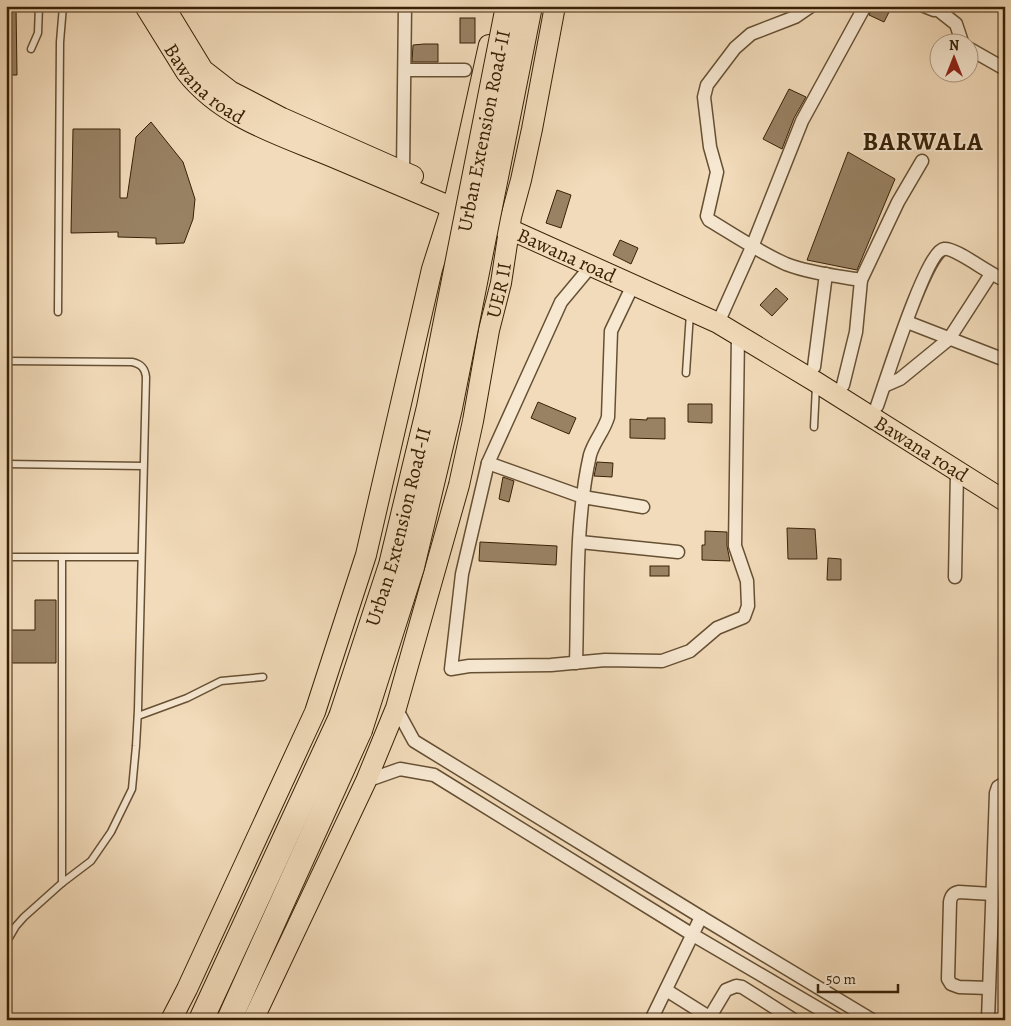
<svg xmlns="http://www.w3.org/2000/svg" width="1011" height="1026" viewBox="0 0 1011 1026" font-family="Alegreya,serif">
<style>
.building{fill:#998264;stroke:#382106}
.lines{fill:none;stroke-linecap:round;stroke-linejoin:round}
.lane-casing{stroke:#665033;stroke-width:9}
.street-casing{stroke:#665033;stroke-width:15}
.primary-casing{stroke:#382106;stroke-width:22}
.highway-casing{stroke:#382106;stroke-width:26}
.lane{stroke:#f7e8d2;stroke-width:6}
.street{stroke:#f7e8d2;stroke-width:12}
.primary{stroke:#f2dbba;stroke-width:20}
.highway{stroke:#f2dbba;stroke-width:24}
.highway-bridge-casing{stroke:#382106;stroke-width:26;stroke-linecap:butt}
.highway-bridge{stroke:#f2dbba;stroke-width:24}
.labels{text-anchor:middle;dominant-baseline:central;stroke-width:4;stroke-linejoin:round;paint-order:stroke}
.street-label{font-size:20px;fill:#382106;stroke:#f7e8d2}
.district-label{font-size:25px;font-weight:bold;letter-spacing:1px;fill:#382106;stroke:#f7e8d2}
</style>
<rect width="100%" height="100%" fill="#f2dbba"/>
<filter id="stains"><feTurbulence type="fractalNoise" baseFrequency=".004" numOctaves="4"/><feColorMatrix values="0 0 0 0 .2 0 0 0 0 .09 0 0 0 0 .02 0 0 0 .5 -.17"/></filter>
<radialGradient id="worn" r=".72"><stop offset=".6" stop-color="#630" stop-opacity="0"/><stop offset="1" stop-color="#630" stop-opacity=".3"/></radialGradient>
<g class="building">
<polygon points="6,6 16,6 17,75 6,75"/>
<polygon points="873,6 892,6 884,22 869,15"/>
<rect x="460" y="18" width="15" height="25"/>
<polygon points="424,44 438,44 438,62 412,62 413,45"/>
<polygon points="789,89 806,97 794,118 782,149 763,139"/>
<polygon points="151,122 183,162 195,199 193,219 184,243 156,244 156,238 118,237 118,232 71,233 73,129 120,129 120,198 127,198 136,137"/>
<polygon points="848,152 895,179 857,270 807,260"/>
<polygon points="557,190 571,195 561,228 546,223"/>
<polygon points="620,240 638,248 631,264 613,255"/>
<polygon points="776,288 788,299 772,316 760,305"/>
<polygon points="538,402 576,418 569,434 531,418"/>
<polygon points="688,404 712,404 712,423 688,422"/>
<polygon points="647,418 665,418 665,439 630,438 630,419 647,420"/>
<polygon points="597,462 613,463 612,477 594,476"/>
<polygon points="503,477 514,481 509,502 499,499"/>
<polygon points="787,528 815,529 817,559 788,559"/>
<polygon points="705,531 727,532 727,546 730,561 702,560 702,545 705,545"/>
<polygon points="480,542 557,546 556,565 479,561"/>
<polygon points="828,558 841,559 841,580 827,580"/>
<rect x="650" y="566" width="19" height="10"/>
<polygon points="35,600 56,600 56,663 12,663 11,630 35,630"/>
</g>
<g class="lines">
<g class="lane-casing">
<g id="lane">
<polyline points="31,49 38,33 39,6"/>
<polyline points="58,312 60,42 63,6"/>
<path d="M 6,361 L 132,362 C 141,364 145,368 146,377 L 138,710 L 136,746 L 132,789 L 111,832 L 91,861 L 62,883 L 24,917 L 16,926 L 6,943"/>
<polyline points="686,373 690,313"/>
<polyline points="814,427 816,386"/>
<polyline points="6,464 143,466"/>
<polyline points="6,557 141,557"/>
<polyline points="62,558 62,883"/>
<polyline points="138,716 187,698 221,681 263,677"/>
</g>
</g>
<g class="street-casing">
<g id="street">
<path d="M 811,6 L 795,17 L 751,34 L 735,48 L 707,85 L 704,97 L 710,147 L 717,172 L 707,216 L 709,220 C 734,235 759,252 786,264 C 809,273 837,276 861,280"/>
<polyline points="924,6 934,10 939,6"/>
<polyline points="937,9 956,24 962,42"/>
<polyline points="968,48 1005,69"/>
<polyline points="405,70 465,70"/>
<polyline points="403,172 405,6"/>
<polyline points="591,266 561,302 488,463 462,574 451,669 469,666 551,665 605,660 662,661 690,651 717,628 744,617 748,606 747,581 735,546 738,335"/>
<polyline points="907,322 1005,360"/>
<polyline points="718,323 752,247 802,121 865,6"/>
<polyline points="814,367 826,274"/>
<polyline points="843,385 856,332 861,280 898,202 922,161"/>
<polyline points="884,386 900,379 949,339 991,274"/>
<path d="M 877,406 C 885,384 926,251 944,249 C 955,247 990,275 1005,280"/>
<polyline points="488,463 583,497 643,507"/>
<polyline points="580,542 678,552"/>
<polyline points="955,577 957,472"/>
<path d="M 576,663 C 578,596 575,521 590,455 C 594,441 604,431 608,417 L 611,331 L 633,285"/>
<polyline points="396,708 414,741 701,917 872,1020"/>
<polyline points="366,781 400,769 434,775 693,935 838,1020"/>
<path d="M 989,988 L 959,987 L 951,984 L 948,979 L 950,902 C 951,896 953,893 959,892 L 992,894"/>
<polyline points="666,990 714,1020"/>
<polyline points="651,1020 701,917"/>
<polyline points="708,1020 726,990 736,986 742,987 794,1020"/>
<polyline points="988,1020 996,793 998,787 1005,783"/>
</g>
</g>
<g class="primary-casing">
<g id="primary">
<path id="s1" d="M 145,6 L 186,72 C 222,118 280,135 333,157 C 376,175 419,193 463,212"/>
<polyline points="164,6 203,70 230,91 282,118 413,176"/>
<path id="s2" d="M 497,225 L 509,229 L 718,323 L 816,382 L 1005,501"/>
<polyline points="171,1020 187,989 315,712 366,555 432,269 456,194 489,45"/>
<path id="s3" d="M 253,1020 L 366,781 L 396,708 L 459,485 L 473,421 L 489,330 L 501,283 L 511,217 L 521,180 L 532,129 L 555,6"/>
</g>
</g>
<g class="highway-casing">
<g id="highway">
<polyline points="201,1020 341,717"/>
<polyline points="229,1020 360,730"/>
</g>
</g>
<use href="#lane" class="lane"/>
<use href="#street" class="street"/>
<use href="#primary" class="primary"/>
<use href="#highway" class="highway"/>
<g class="highway-bridge-casing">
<g id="highway-bridge">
<path id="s4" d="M 341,717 L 391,565 L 429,407 L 508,6"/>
<polyline points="360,730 412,567 450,408 530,6"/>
</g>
</g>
<use href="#highway-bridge" class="highway-bridge"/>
</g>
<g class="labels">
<g class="street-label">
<text stroke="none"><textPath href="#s1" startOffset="99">Bawana road</textPath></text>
<text stroke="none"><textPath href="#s4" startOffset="604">Urban Extension Road-II</textPath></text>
<text stroke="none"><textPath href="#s2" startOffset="76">Bawana road</textPath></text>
<text stroke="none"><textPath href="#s3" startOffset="774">UER II</textPath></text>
<text stroke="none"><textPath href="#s2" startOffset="481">Bawana road</textPath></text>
<text stroke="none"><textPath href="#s4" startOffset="199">Urban Extension Road-II</textPath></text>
</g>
<g class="district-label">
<text x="923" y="142">BARWALA</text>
</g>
</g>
<rect width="1011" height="1026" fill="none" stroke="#f2dbba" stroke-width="25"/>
<rect x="8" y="8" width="996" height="1011" fill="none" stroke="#382106" stroke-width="2.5"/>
<rect x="12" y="12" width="986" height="1001" fill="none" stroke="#382106"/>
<g transform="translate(954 58)"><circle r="24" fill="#f7e8d2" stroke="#ab9880"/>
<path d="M0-4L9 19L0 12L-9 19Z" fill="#8f2418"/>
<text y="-8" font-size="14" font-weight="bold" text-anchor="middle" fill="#382106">N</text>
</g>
<path d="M818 984v8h80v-8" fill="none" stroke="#382106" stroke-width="2.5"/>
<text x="826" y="984" font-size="15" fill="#382106" stroke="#f7e8d2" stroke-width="4" paint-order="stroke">50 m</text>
<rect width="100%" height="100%" filter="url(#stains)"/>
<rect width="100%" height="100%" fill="url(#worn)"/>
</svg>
